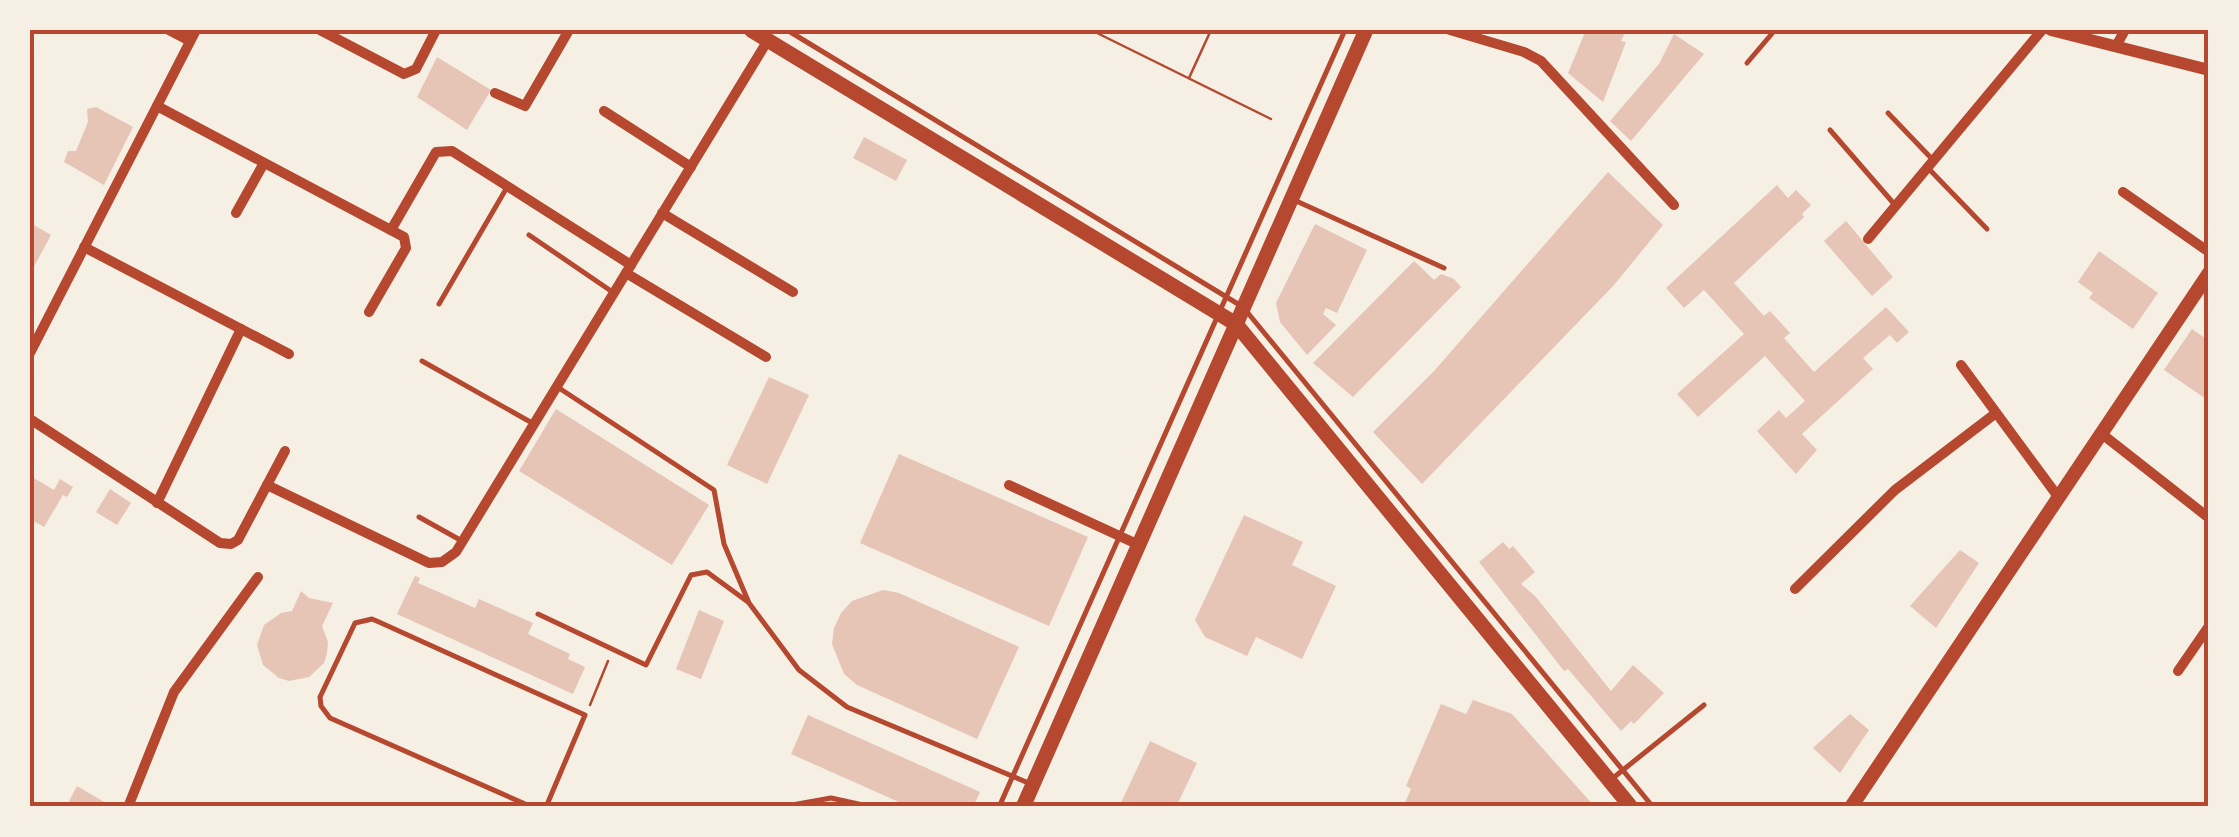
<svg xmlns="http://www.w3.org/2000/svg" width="2239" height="837" viewBox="0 0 2239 837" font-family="'Space Grotesk',sans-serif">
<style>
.building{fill:#e6c5b7}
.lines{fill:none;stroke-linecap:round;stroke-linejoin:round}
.path{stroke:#b5482f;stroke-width:2.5}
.service{stroke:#b5482f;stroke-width:5}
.minor{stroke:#b5482f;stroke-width:10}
.tertiary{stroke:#b5482f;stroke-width:12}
.secondary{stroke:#b5482f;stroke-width:14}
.primary{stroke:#b5482f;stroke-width:15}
.neatline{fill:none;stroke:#b5482f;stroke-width:4}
</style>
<rect width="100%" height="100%" fill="#f6efe4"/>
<g class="building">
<polygon points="1586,30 1626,30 1621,41 1626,42 1603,102 1568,73"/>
<polygon points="1674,34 1704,54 1631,141 1610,121 1659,64"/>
<polygon points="437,57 491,90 467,130 417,97"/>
<polygon points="96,107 133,127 104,185 64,162 68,151 76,151 88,122 87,109"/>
<polygon points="864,137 907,160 896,181 853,158"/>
<polygon points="1608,172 1663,225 1614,285 1422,484 1373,432 1434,371"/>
<polygon points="1777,185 1788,198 1796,190 1811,205 1802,214 1804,217 1734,283 1764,316 1770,311 1790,333 1784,338 1814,372 1886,307 1909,332 1897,343 1890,335 1863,358 1873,369 1802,434 1817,450 1796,474 1757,431 1779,410 1786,418 1805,401 1765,356 1698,417 1677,394 1744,334 1704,290 1684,308 1666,288"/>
<polygon points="1846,221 1893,277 1872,296 1824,241"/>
<polygon points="30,223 51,235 30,274"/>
<polygon points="1315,224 1367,250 1337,313 1326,308 1323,314 1336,325 1307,355 1280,322 1276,303"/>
<polygon points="2099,251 2158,293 2133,329 2089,298 2093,293 2078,282"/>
<polygon points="1414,261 1434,280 1441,274 1454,279 1461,287 1353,397 1313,363"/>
<polygon points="2192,329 2209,341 2209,401 2164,370"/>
<polygon points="769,377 809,395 767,484 727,465"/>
<polygon points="556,409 709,505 672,565 519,471"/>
<polygon points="899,454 1088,537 1049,626 860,543"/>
<polygon points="32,477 54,490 60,479 73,487 67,497 63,495 44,527 30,519"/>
<polygon points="110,489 131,503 117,525 96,512"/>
<polygon points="1244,515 1303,542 1292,565 1336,586 1302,659 1256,637 1247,656 1205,637 1195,620"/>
<polygon points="1503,542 1509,549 1513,546 1535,572 1521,584 1536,597 1611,691 1633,665 1664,693 1634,724 1631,721 1621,731 1568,669 1564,671 1479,562"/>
<polygon points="1960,550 1979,563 1936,628 1910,606"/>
<polygon points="415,576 420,578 418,583 475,608 479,599 533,623 528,634 570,654 568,659 585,667 573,694 397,614"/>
<polygon points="883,590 899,593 1019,647 977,739 857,685 844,674 832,644 834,628 841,613 852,601"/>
<polygon points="301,591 309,598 333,603 322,626 328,642 327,653 324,663 309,677 289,681 279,678 263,665 257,645 264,625 281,613 292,611"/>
<polygon points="699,610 724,621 701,679 676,669"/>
<polygon points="1473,700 1512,714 1595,807 1403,807 1411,789 1406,786 1441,704 1466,714"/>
<polygon points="1850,714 1869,730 1840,773 1813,748"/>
<polygon points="808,715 980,792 973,807 910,807 791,754"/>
<polygon points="1150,741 1197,763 1176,807 1119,807"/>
<polygon points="77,786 113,807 66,807"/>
</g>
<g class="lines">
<g class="path">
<polyline points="1091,30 1271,119"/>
<polyline points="1189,78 1211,30"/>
<polyline points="590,705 608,661"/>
</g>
<g class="service">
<polyline points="787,30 1243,307 1653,807"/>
<polyline points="1747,63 1775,30"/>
<polyline points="1888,113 1933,160"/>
<polyline points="1830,130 1895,205"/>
<polyline points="1927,167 1987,229"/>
<polyline points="1294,200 1444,268"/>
<polyline points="529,235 614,293"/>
<polyline points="439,304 506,189"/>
<polyline points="422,361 534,424"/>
<polyline points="559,388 714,490 724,544 749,603 799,670 847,707 1031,784"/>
<polyline points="419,517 462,541"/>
<polyline points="538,614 646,665 691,575 707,572 748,602"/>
<polyline points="1613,778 1704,705"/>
<polyline points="532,807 330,718 321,706 320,697 355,623 372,619 379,622 585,715 546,807"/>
<polyline points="781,807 831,798 872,807"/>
<polyline points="999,807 1345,30"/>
</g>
<g class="minor">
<polyline points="169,30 190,41"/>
<polyline points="320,30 404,74 416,69 436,30"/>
<polyline points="1450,30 1524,52 1541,61 1674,205"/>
<polyline points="2116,46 2125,30"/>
<polyline points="495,93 525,106 569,30"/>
<polyline points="157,106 404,237 406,248 369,312"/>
<polyline points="604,111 691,167"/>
<polyline points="2123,192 2209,252"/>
<polyline points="236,213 264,163"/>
<polyline points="662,213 793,292"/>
<polyline points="391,230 436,152 452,151 631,265"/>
<polyline points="1868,239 2042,30"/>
<polyline points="84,247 289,354"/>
<polyline points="626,273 766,357"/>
<polyline points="30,353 196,30"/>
<polyline points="1961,365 2059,498"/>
<polyline points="30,419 220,543 231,544 238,540 267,485 429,563 442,562 456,552 768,40"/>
<polyline points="2102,434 2209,518"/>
<polyline points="267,485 285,451"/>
<polyline points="1009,485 1139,545"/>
<polyline points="157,503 241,329"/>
<polyline points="1795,589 1895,490 1996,413"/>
<polyline points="2178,671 2209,626"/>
<polyline points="128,807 174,692 258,577"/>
</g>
<polyline class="tertiary" points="2051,30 2209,70"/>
<polyline class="secondary" points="1851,807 2209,273"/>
<g class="primary">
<polyline points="751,30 1236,324 1631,807"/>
<polyline points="1023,807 1366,30"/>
</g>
</g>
<rect width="2239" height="837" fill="none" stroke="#f6efe4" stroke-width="65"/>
<rect x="32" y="32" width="2174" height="772" class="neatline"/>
</svg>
